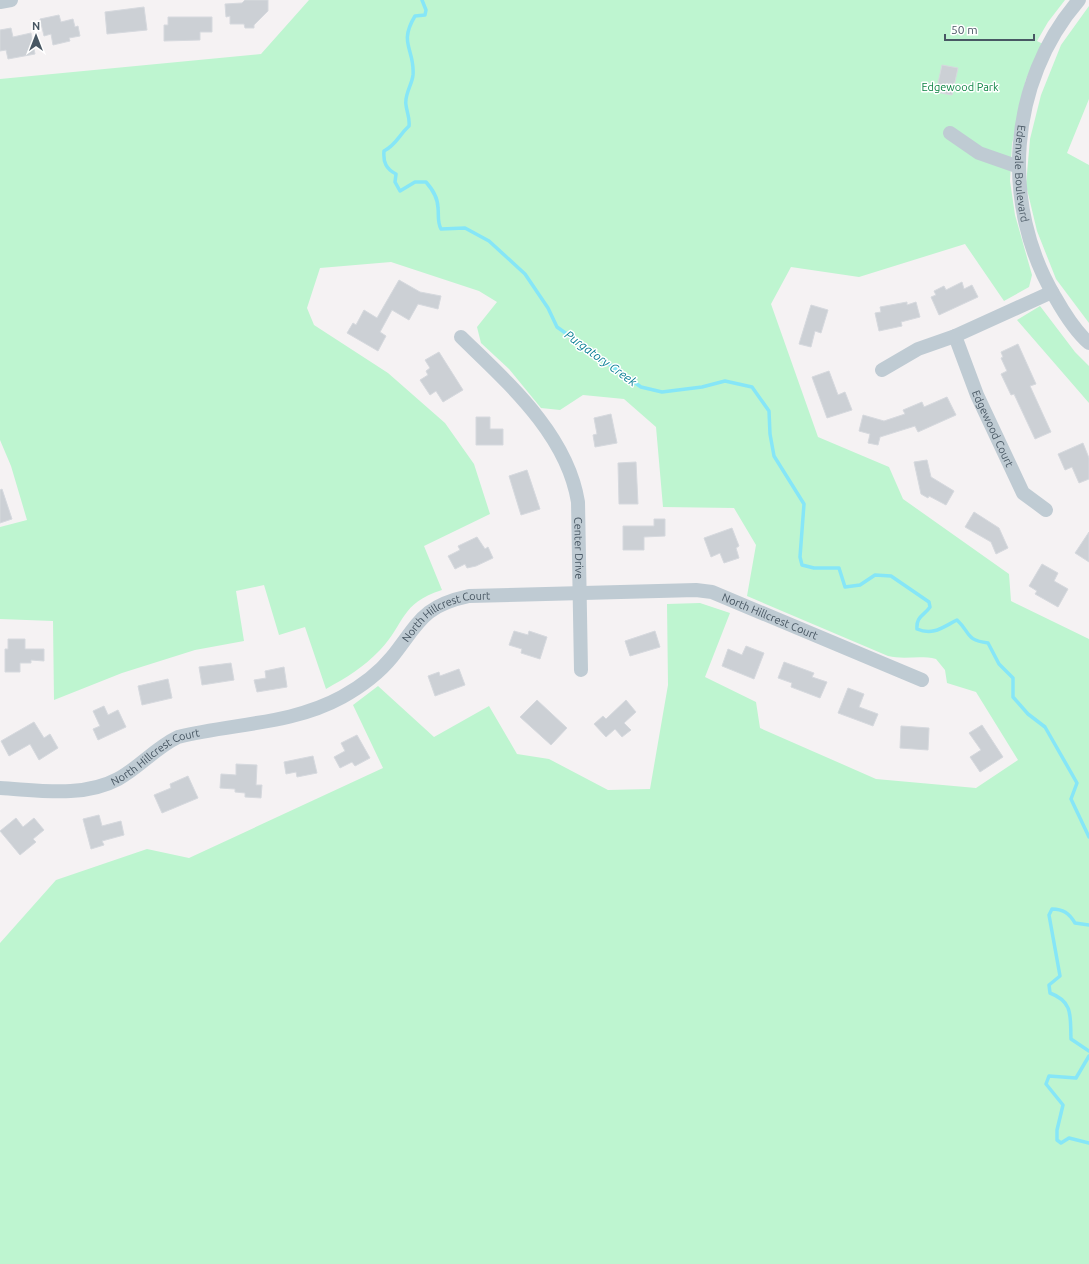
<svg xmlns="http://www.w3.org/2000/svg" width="1089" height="1264" viewBox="0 0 1089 1264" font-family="Ubuntu,sans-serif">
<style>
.green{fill:#bef5d0}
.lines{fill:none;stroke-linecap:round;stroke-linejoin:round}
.stream{stroke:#86e6f7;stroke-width:3.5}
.building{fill:#ccd0d5;stroke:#d6d9de}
.minor{stroke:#bfcbd3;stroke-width:14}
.labels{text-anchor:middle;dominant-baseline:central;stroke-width:3;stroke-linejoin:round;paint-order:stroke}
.park-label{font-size:11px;fill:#0c8342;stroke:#fff}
.street-label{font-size:11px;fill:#485763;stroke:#fff}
.water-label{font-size:12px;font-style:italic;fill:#047c92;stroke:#fff}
</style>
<rect width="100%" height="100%" fill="#f5f2f3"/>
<g class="green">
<path d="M 309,0 L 1065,0 L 1048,22 L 1037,41 L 1043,44 L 1026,79 L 1012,144 L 1010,181 L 1015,215 L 1032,275 L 1029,287 L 1004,301 L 965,244 L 859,277 L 791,267 L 771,304 L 818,437 L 889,467 L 903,499 L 1009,574 L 1011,601 L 1089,639 L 1089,1264 L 0,1264 L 0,943 L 56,880 L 147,849 L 189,858 L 383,768 L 353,705 L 378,686 L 434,737 L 489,706 L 517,754 L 549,759 L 608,790 L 650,789 L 668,685 L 667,604 L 700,603 L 730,613 L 705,677 L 756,702 L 760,728 L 876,779 L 976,788 L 1018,760 L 976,692 L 947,683 L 945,670 L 936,659 C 920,655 904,660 888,656 L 747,596 L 756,545 L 734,508 L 663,507 L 656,427 L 624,399 L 583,395 L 560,410 L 541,408 L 509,369 L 481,343 L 477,327 L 497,302 L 479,291 L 391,262 L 320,268 L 307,308 L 314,325 L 388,373 L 445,423 L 474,464 L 490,514 L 424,546 L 442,590 C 400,603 405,624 380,650 C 363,668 347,677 326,689 L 305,627 L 279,635 L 264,585 L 236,591 L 244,641 L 195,650 L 122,673 L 54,700 L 53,621 L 0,619 L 0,527 L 27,520 L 11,466 L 0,440 L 0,79 L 261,54 Z"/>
<polygon points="1089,6 1089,99 1067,153 1089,165 1089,323 1056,279 1037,231 1026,185 1030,139 1041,95 1061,45"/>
<polygon points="1040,306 1075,352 1089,366 1089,403 1017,320"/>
</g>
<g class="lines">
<g class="stream">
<path d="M 422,0 L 426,10 L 425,15 L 415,16 C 398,44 415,49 413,75 C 412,85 404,95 406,105 C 407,113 410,118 409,126 C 398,136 397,144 384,151 C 383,162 386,169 396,174 L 395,182 L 400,191 L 415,182 L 426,182 C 432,189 438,197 438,208 C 439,216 437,221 441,229 L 465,228 L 489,241 L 525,274 L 548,308 L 557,327 L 641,387 L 662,392 L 702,387 L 725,381 L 752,387 L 769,411 L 770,434 L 774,456 L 804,504 L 800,557 L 802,565 L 814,568 L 839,568 L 845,587 L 860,585 L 875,575 L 891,576 L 929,602 L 930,607 C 924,616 916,616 917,629 C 933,636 943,627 957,620 C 971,633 965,640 988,643 L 999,664 L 1013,678 L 1013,697 L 1028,714 L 1045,727 L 1077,783 L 1071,799 L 1089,837"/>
<path d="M 1089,925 L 1075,923 C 1069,913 1063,909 1052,909 L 1049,915 L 1060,976 L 1049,985 L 1050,993 C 1074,1002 1070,1017 1071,1039 L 1089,1051"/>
<polyline points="1089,1056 1076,1078 1049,1076 1046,1084 1063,1105 1057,1130 1057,1140 1061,1143 1069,1138 1089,1143"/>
</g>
</g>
<g class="building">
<polygon points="245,0 268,0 268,11 254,25 254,28 245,28 244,24 230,24 230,16 226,17 225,4 242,3"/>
<polygon points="144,7 147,30 107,34 105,12"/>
<polygon points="59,15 61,22 73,19 75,27 78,26 80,36 69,38 70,41 53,45 51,34 44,36 40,19"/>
<polygon points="168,17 212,17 212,32 200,32 200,40 164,41 164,25 168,25"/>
<polygon points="11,28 13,37 31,33 35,54 8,59 6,50 0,51 0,30"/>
<polygon points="942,65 958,68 952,95 936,92"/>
<polygon points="399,280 420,292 441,296 438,309 418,304 409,320 392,310 380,332 386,336 378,351 347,333 353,323 356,325 364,310 377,318"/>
<polygon points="962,282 964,289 972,285 978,297 939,315 931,297 936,295 934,291 944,286 946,290"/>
<polygon points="907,302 907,305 916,302 920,317 901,322 902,326 879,331 875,313 881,312 880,307"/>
<polygon points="811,305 828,310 821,333 815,331 811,347 799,344"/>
<polygon points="1018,344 1036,384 1030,386 1051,432 1035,439 1014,394 1011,395 1001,374 1007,371 1001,358 1003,357 1001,352"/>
<polygon points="439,352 463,390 443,402 436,391 430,395 420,380 428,375 426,371 430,368 425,360"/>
<polygon points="829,371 838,395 845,392 852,410 827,418 812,377"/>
<polygon points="947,397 956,415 918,432 915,426 880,437 878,445 868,443 870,434 859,431 863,415 884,421 905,414 903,410 922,402 924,407"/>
<polygon points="611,414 617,443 595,447 593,435 597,434 594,418"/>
<polygon points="476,417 490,417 490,429 503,429 503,445 476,445"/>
<polygon points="1083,443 1089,458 1089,479 1079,483 1072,467 1065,470 1058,454"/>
<polygon points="927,460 931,477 954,491 946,505 929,496 928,498 921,494 914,462"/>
<polygon points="636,462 638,504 619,504 618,463"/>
<polygon points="527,470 540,509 521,515 509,476"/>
<polygon points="2,489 12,519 0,523 0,490"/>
<polygon points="974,512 999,528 1008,548 996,554 991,542 965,527"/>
<polygon points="654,519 665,519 665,536 644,537 644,550 623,550 623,526 654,526"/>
<polygon points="732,528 739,546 736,548 739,558 724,563 720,553 711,557 704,538"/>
<polygon points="1089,532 1089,562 1075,553"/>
<polygon points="477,537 485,549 488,547 493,558 476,566 467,568 465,564 455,569 448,556 460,550 458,546"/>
<polygon points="1042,564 1058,573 1054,581 1068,589 1058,607 1035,594 1037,591 1029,586"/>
<polygon points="514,631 528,635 529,631 547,637 540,659 521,653 522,649 509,645"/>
<polygon points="655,631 660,647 630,656 625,641"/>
<polygon points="8,639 25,639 25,649 44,649 44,661 31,660 31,663 20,663 20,672 5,672 5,649 8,649"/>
<polygon points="746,646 764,653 754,679 722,666 728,649 742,655"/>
<polygon points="784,662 814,673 812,677 827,682 820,698 791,687 792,683 778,678"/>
<polygon points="231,663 234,680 202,685 199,667"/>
<polygon points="284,667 287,687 257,692 254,680 266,678 265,671"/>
<polygon points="459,669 465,685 435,696 428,676 439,672 440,676"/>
<polygon points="168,679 172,698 142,705 138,686"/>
<polygon points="848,688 864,694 859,707 878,714 873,726 838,713"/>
<polygon points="537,700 567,728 551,745 520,717"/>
<polygon points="626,700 636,712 624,723 631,730 622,737 615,729 606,737 594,724 603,716 606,719"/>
<polygon points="104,706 108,715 118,710 126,727 98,740 93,729 100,726 93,711"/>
<polygon points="34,722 44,738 50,734 58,748 39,760 30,744 9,756 1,741"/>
<polygon points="982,725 1003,757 980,772 970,757 981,750 969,733"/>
<polygon points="901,726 929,728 928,750 900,748"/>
<polygon points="357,735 370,758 355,766 352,762 340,768 334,757 345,751 341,743"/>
<polygon points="313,756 317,773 297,777 296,772 286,774 284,762"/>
<polygon points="236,764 257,765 256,785 262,785 261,798 245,797 245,793 235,792 235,789 220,788 221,774 236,775"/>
<polygon points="188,776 198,798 162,813 154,795 171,788 170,784"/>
<polygon points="99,815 102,826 121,821 124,835 102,841 104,845 91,849 83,819"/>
<polygon points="16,818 23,827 34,818 44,830 33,839 36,842 20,855 0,831"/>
</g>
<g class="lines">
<g class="minor">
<path id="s1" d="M 1079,0 C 1008,82 1000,205 1055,297 C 1064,313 1075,331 1089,343"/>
<polyline points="0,2 11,0"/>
<polyline points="950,133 979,153 1019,167"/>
<path id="s2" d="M 955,336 L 977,395 L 1023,493 L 1046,510"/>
<path id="s3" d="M 461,337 C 508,383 567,434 578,502 L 581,670"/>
<polyline points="882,370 918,349 955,336 1052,292"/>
<path id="s4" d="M 0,788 C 38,790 83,798 118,779 C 140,767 155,748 178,737 C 233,723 291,725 342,697 C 360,687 379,673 392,657 C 419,623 422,606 469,596 L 696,590 L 712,592 L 922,680"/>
</g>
</g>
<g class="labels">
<g class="park-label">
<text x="960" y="87">Edgewood Park</text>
</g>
<g class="street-label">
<text stroke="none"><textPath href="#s1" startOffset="188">Edenvale Boulevard</textPath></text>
<text stroke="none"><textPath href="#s2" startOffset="100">Edgewood Court</textPath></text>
<text stroke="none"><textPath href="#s3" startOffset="252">Center Drive</textPath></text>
<text stroke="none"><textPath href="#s4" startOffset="835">North Hillcrest Court</textPath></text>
<text stroke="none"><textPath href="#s4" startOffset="499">North Hillcrest Court</textPath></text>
<text stroke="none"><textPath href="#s4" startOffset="164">North Hillcrest Court</textPath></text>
</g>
<g class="water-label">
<text transform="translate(601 358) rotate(36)">Purgatory Creek</text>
</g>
</g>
<g transform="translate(36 36)" stroke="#ffffff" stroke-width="3" paint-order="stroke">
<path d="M0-3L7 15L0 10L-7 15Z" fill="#485763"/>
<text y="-6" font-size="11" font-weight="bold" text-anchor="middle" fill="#485763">N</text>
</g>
<path d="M945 34v6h89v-6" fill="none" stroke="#485763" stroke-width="2"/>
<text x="951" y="34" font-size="12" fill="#485763" stroke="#ffffff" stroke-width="3" paint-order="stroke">50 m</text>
</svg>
